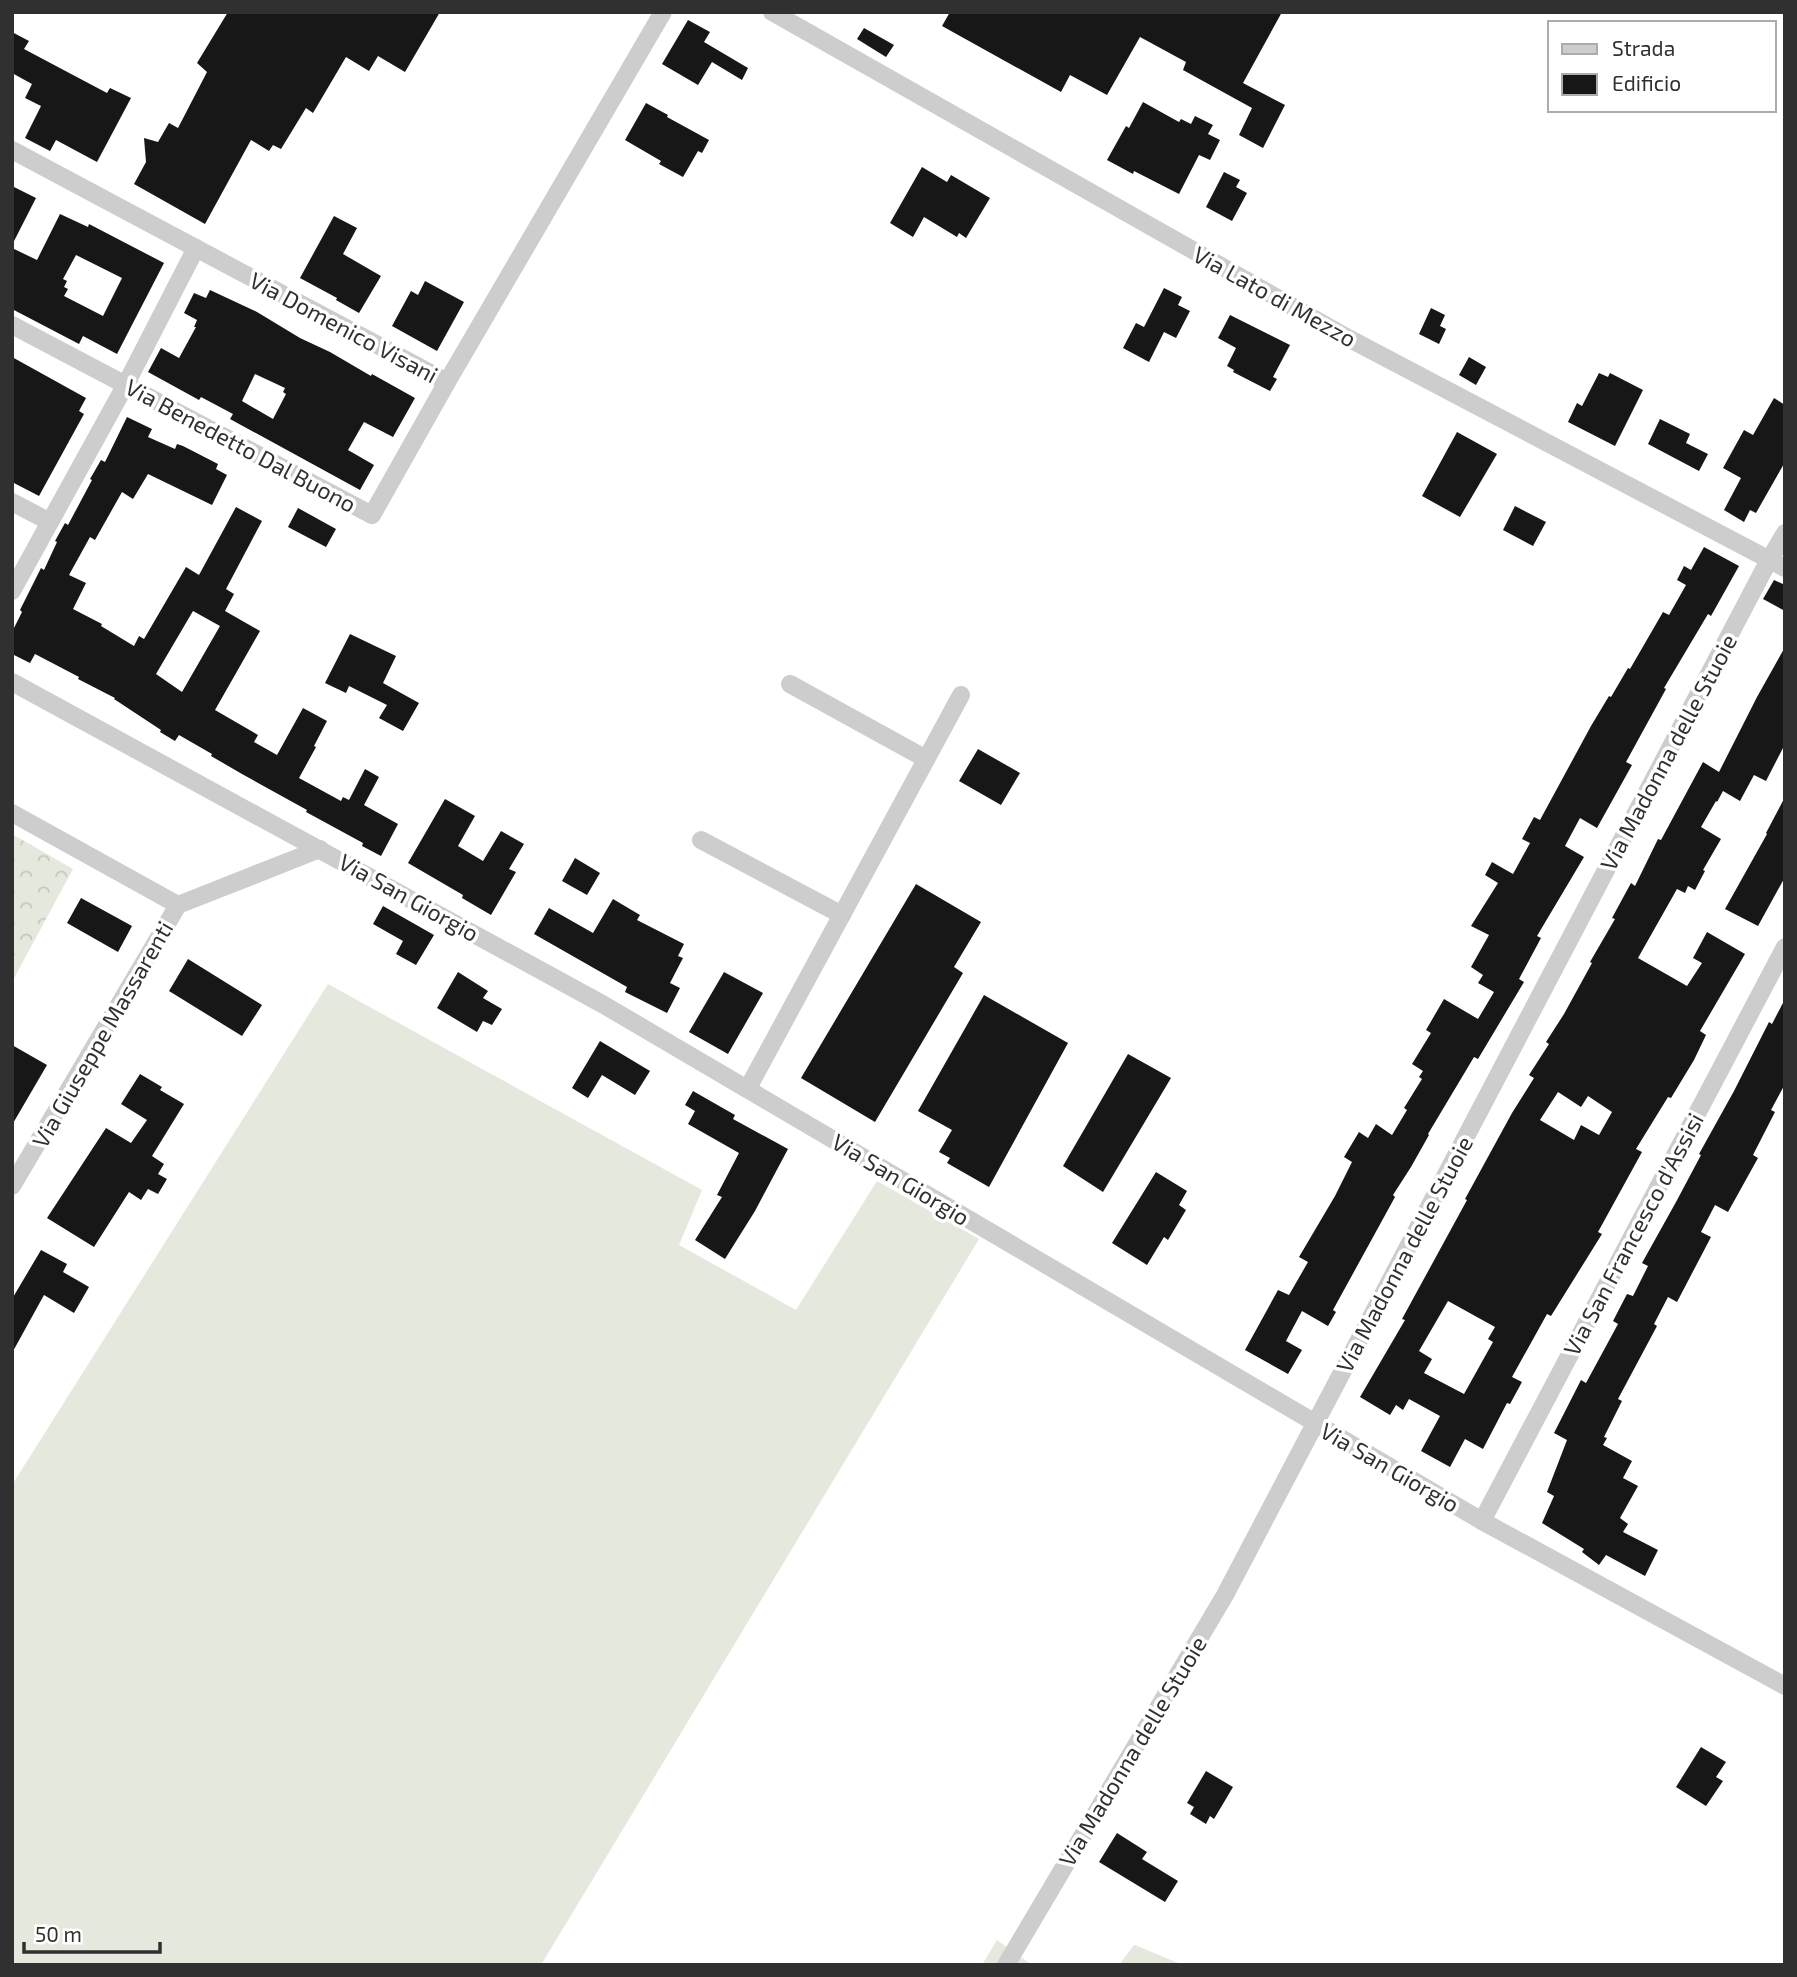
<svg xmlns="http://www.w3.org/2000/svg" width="1797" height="1977" viewBox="0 0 1797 1977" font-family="'Exo 2',sans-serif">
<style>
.grass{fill:#e5e8dc}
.park{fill:url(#park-crowns)}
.building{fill:#171717;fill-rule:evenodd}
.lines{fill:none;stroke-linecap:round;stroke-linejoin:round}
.minor{stroke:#cdcdcd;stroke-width:18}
.labels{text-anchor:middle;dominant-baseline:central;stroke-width:7;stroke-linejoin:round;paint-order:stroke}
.street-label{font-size:23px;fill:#303030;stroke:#fff}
</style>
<defs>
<pattern id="park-crowns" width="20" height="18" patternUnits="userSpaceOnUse" patternTransform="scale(1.75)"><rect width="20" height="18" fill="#e5e8dc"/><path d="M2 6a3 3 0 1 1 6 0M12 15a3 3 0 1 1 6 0" fill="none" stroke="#c5c7bd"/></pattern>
</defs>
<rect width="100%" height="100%" fill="#fff"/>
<g class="grass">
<polygon points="328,984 702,1190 679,1245 796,1310 877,1181 979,1239 541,1965 12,1965 12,1485"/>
<polygon points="997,1940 1032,1965 982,1965"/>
<polygon points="1134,1945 1135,1945 1183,1965 1119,1965"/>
</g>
<polygon class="park" points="12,834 73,869 12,982"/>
<g class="building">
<polygon points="228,12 440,12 405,72 378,56 369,71 346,57 313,113 306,108 281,149 273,145 269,151 251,140 205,224 134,184 146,162 144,138 158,142 169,123 178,128 207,72 197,63"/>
<polygon points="950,12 1282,12 1243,83 1285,105 1263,148 1239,135 1252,108 1183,70 1186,62 1140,37 1107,95 1070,75 1061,92 942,26"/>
<polygon points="688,20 710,32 704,42 748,68 742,80 712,62 698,85 662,64"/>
<polygon points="864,28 894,45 886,57 857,39"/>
<polygon points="12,32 29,41 24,49 107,93 110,88 131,98 97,162 56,140 50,151 25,138 41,106 25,98 32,84 12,73"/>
<polygon points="1143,102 1179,122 1181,119 1191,124 1195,116 1213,125 1208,134 1220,140 1210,160 1199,155 1179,194 1134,171 1133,174 1107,160 1126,126 1129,128"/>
<polygon points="646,103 668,115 667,117 709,140 702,153 698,151 683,177 659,164 661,161 625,140"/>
<polygon points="922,167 947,182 951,175 990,198 966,238 959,233 957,237 924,217 913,237 890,223"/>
<polygon points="1224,172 1240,180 1236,187 1247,193 1232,221 1206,207"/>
<polygon points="12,186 36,198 12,245"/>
<path d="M 60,214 L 88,227 L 89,224 L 164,263 L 117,354 L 83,336 L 79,344 L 12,309 L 12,248 L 37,260 ZM 76,255 L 122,278 L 103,316 L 64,296 L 68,289 L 64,287 L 67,281 L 63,279 Z"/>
<polygon points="334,216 357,228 343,254 381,276 359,313 336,300 337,298 300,278"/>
<polygon points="425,281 464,302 437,351 392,326 411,291 418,295"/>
<polygon points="1164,288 1182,297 1178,305 1190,311 1176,338 1164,332 1149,362 1123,348 1136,323 1144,327"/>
<path d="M 210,290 L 257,312 L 300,338 L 330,352 L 371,376 L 372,374 L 415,398 L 393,437 L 364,422 L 348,450 L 374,465 L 360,490 L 230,419 L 233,414 L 201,397 L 199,400 L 148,372 L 161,348 L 179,358 L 196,327 L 194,327 L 197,320 L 184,313 L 194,293 L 206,298 ZM 255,374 L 285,388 L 283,392 L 286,394 L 273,419 L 242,401 Z"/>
<polygon points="1431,308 1445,315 1440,326 1446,329 1439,344 1419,334"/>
<polygon points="1230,315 1290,345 1273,377 1277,379 1270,391 1233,372 1234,370 1227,366 1236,348 1218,338"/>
<polygon points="12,357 86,398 79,411 84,414 39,496 12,482"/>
<polygon points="1469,357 1486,367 1476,385 1459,375"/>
<polygon points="1599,373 1608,377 1610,373 1643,390 1615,446 1568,422 1577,403 1582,406"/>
<polygon points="1774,398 1785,405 1785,462 1756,513 1750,510 1744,522 1724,510 1741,478 1723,468 1744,430 1753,435"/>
<path d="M 127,417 L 152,429 L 148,437 L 175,449 L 177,444 L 183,446 L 218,464 L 216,469 L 227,475 L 212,505 L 148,474 L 133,499 L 122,492 L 95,540 L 90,537 L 69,575 L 86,583 L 73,609 L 102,624 L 101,626 L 134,646 L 139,636 L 144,639 L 186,567 L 199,575 L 236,507 L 262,521 L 226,589 L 234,594 L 225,611 L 260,631 L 215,710 L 258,735 L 254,742 L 277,755 L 303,708 L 327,721 L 314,746 L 316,747 L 299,778 L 341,801 L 343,797 L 349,800 L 365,769 L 379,777 L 364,805 L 398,824 L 381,856 L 362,846 L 363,843 L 306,812 L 307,810 L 242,774 L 211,756 L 212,754 L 179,735 L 175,741 L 160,732 L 161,730 L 114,699 L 115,698 L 78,679 L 79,677 L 35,654 L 30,663 L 12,654 L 12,632 L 22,612 L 20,610 L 41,568 L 44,570 L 57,542 L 55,541 L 65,523 L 68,525 L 92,480 L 90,479 L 101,460 L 105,462 ZM 193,611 L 220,626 L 182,692 L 156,674 Z"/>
<polygon points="1660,419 1690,434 1686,443 1708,454 1699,471 1648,444"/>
<polygon points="1457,432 1497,454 1460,517 1422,496"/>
<polygon points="1515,506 1546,522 1533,546 1503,530"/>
<polygon points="298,508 336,529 326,547 288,527"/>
<polygon points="1704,547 1739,566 1711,616 1708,614 1664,688 1666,689 1626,762 1632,765 1597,828 1580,818 1565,846 1584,857 1537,936 1541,938 1519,979 1524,982 1478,1059 1474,1057 1428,1134 1429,1135 1411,1167 1393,1195 1395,1197 1333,1310 1336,1312 1328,1326 1302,1311 1286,1341 1302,1350 1288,1374 1245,1350 1278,1290 1289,1295 1308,1262 1299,1257 1335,1196 1352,1162 1344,1157 1359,1132 1368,1138 1376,1124 1392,1135 1407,1110 1404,1108 1422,1079 1419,1077 1423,1071 1412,1064 1431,1033 1426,1030 1444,999 1478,1019 1494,992 1478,983 1483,975 1471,967 1489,935 1471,926 1498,883 1485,875 1492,862 1513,874 1530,843 1522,839 1534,817 1540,820 1591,726 1609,696 1611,697 1628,668 1630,669 1663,612 1669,615 1686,585 1677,580 1684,566 1691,570"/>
<polygon points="1774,580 1785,585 1785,611 1763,599"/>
<polygon points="350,634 396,656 383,683 419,703 403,731 379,718 387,705 349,686 346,693 325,683"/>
<path d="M 1785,647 L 1785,744 L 1766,781 L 1754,775 L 1740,801 L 1723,791 L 1717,802 L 1716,801 L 1701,827 L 1721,839 L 1703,870 L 1705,871 L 1695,890 L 1688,886 L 1685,893 L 1677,889 L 1638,958 L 1687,986 L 1702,963 L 1693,958 L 1707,932 L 1745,954 L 1700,1031 L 1706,1035 L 1694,1060 L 1671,1098 L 1668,1097 L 1636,1149 L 1642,1152 L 1598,1232 L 1602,1234 L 1551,1316 L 1547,1314 L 1512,1377 L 1522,1382 L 1510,1404 L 1507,1403 L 1483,1449 L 1465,1439 L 1450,1467 L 1421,1451 L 1440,1416 L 1409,1399 L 1403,1410 L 1396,1405 L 1390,1415 L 1360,1397 L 1405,1320 L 1402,1319 L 1467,1200 L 1465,1199 L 1512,1113 L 1534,1078 L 1529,1075 L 1549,1044 L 1546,1042 L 1564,1014 L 1592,963 L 1590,962 L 1615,919 L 1612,918 L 1631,883 L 1635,886 L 1658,839 L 1661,840 L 1703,762 L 1719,772 L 1757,697 ZM 1558,1092 L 1581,1107 L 1588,1096 L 1612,1112 L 1599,1135 L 1581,1125 L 1574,1140 L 1540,1120 ZM 1448,1301 L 1495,1327 L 1488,1339 L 1493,1342 L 1464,1394 L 1424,1373 L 1432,1359 L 1419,1351 Z"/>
<polygon points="978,749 1020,773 1001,805 959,781"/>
<polygon points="1785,797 1785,877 1758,926 1725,909 1767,834 1766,833"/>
<polygon points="445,799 475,816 458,846 483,861 501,831 524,844 509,869 516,872 491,915 462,898 463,895 408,863"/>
<polygon points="575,858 600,873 587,895 562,881"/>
<polygon points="916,884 981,922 954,967 963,973 875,1122 801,1078"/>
<polygon points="81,898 132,926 118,952 67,923"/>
<polygon points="613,899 640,915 637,920 684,944 678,956 683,958 670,983 680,988 667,1013 625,992 627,987 534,934 549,908 593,933"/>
<polygon points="383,906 434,935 416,965 396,954 403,941 373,924"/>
<polygon points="188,959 262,1005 242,1036 169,991"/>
<polygon points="458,972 488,991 483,998 502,1009 492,1025 483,1021 477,1032 437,1008"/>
<polygon points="724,972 763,993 728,1054 689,1032"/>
<polygon points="984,995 1068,1043 989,1187 947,1163 950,1158 939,1152 952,1130 918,1111"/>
<polygon points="1785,999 1785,1084 1771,1110 1775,1112 1753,1155 1758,1158 1728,1212 1715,1205 1701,1232 1711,1237 1677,1302 1668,1297 1654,1324 1657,1326 1618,1399 1622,1401 1604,1437 1607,1438 1603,1445 1632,1461 1623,1478 1638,1486 1620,1518 1628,1524 1623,1532 1658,1550 1645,1576 1606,1555 1599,1565 1582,1552 1584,1549 1542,1523 1554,1496 1547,1492 1567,1440 1554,1433 1581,1380 1586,1383 1618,1324 1613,1321 1627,1294 1633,1296 1648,1266 1642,1263 1676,1202 1701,1155 1699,1154 1734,1091 1769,1022 1772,1024"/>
<polygon points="600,1041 650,1071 635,1095 602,1075 588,1098 572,1088"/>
<polygon points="12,1045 47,1065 12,1125"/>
<polygon points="1128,1054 1171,1078 1103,1192 1063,1166"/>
<polygon points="140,1074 162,1087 160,1090 184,1104 152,1156 164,1164 158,1174 167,1179 158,1194 148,1189 141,1200 129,1192 94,1247 47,1218 106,1128 131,1143 147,1120 121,1104"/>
<polygon points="693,1091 735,1115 733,1119 788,1149 755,1211 725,1259 695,1240 722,1197 717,1195 739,1153 688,1124 695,1111 685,1105"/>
<polygon points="1156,1172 1187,1191 1179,1205 1186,1210 1168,1240 1164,1237 1147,1265 1112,1243"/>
<polygon points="41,1250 67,1264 63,1272 89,1287 74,1313 44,1295 12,1353 12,1299"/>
<polygon points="1701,1747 1726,1762 1716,1777 1723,1781 1706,1806 1676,1787"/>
<polygon points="1206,1771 1233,1787 1214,1819 1210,1816 1206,1824 1190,1814 1194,1807 1187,1803"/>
<polygon points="1117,1833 1147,1852 1142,1859 1178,1881 1165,1902 1099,1862"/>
</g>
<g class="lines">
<g class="minor">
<polyline points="772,12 1348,338 1785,568"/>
<polyline points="12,150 447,382 663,12"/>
<polyline points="12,325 372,515 447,382"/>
<polyline points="12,502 50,522"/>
<polyline points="12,591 126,384 196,248"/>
<polyline points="12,682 604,1005 1482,1521 1785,1686"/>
<polyline points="790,684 926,759"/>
<polyline points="12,813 178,905"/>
<polyline points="701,840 842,915"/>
<polyline points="748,1088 961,695"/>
<polyline points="12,1186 178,905 320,849"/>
<polyline points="1482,1521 1785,947"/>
<polyline points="1006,1965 1225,1595 1769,560 1785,533"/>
</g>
</g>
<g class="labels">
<g class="street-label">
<text transform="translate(1275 296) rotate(29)">Via Lato di Mezzo</text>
<text transform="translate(344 327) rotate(28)">Via Domenico Visani</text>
<text transform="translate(241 445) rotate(28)">Via Benedetto Dal Buono</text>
<text transform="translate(1668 752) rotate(-62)">Via Madonna delle Stuoie</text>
<text transform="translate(409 897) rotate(29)">Via San Giorgio</text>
<text transform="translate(102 1034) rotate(-60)">Via Giuseppe Massarenti</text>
<text transform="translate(901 1179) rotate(31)">Via San Giorgio</text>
<text transform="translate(1633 1234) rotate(-62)">Via San Francesco d'Assisi</text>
<text transform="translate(1404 1254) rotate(-62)">Via Madonna delle Stuoie</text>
<text transform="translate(1390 1467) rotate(30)">Via San Giorgio</text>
<text transform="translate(1132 1751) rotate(-59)">Via Madonna delle Stuoie</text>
</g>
</g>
<rect width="1797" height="1977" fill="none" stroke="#303030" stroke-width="28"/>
<rect x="1548" y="21" width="228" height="91" fill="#ffffff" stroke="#acacac" stroke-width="2"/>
<rect x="1562" y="44" width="35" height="10" fill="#cdcdcd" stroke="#acacac" stroke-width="2"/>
<text x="1612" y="56" font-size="21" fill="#303030">Strada</text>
<rect x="1562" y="74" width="35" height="21" fill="#171717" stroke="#acacac" stroke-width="2"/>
<text x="1612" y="91" font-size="21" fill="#303030">Edificio</text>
<path d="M24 1942v10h136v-10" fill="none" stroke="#303030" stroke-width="3.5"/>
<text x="35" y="1942" font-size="21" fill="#303030" stroke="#ffffff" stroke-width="5" paint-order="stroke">50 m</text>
</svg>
